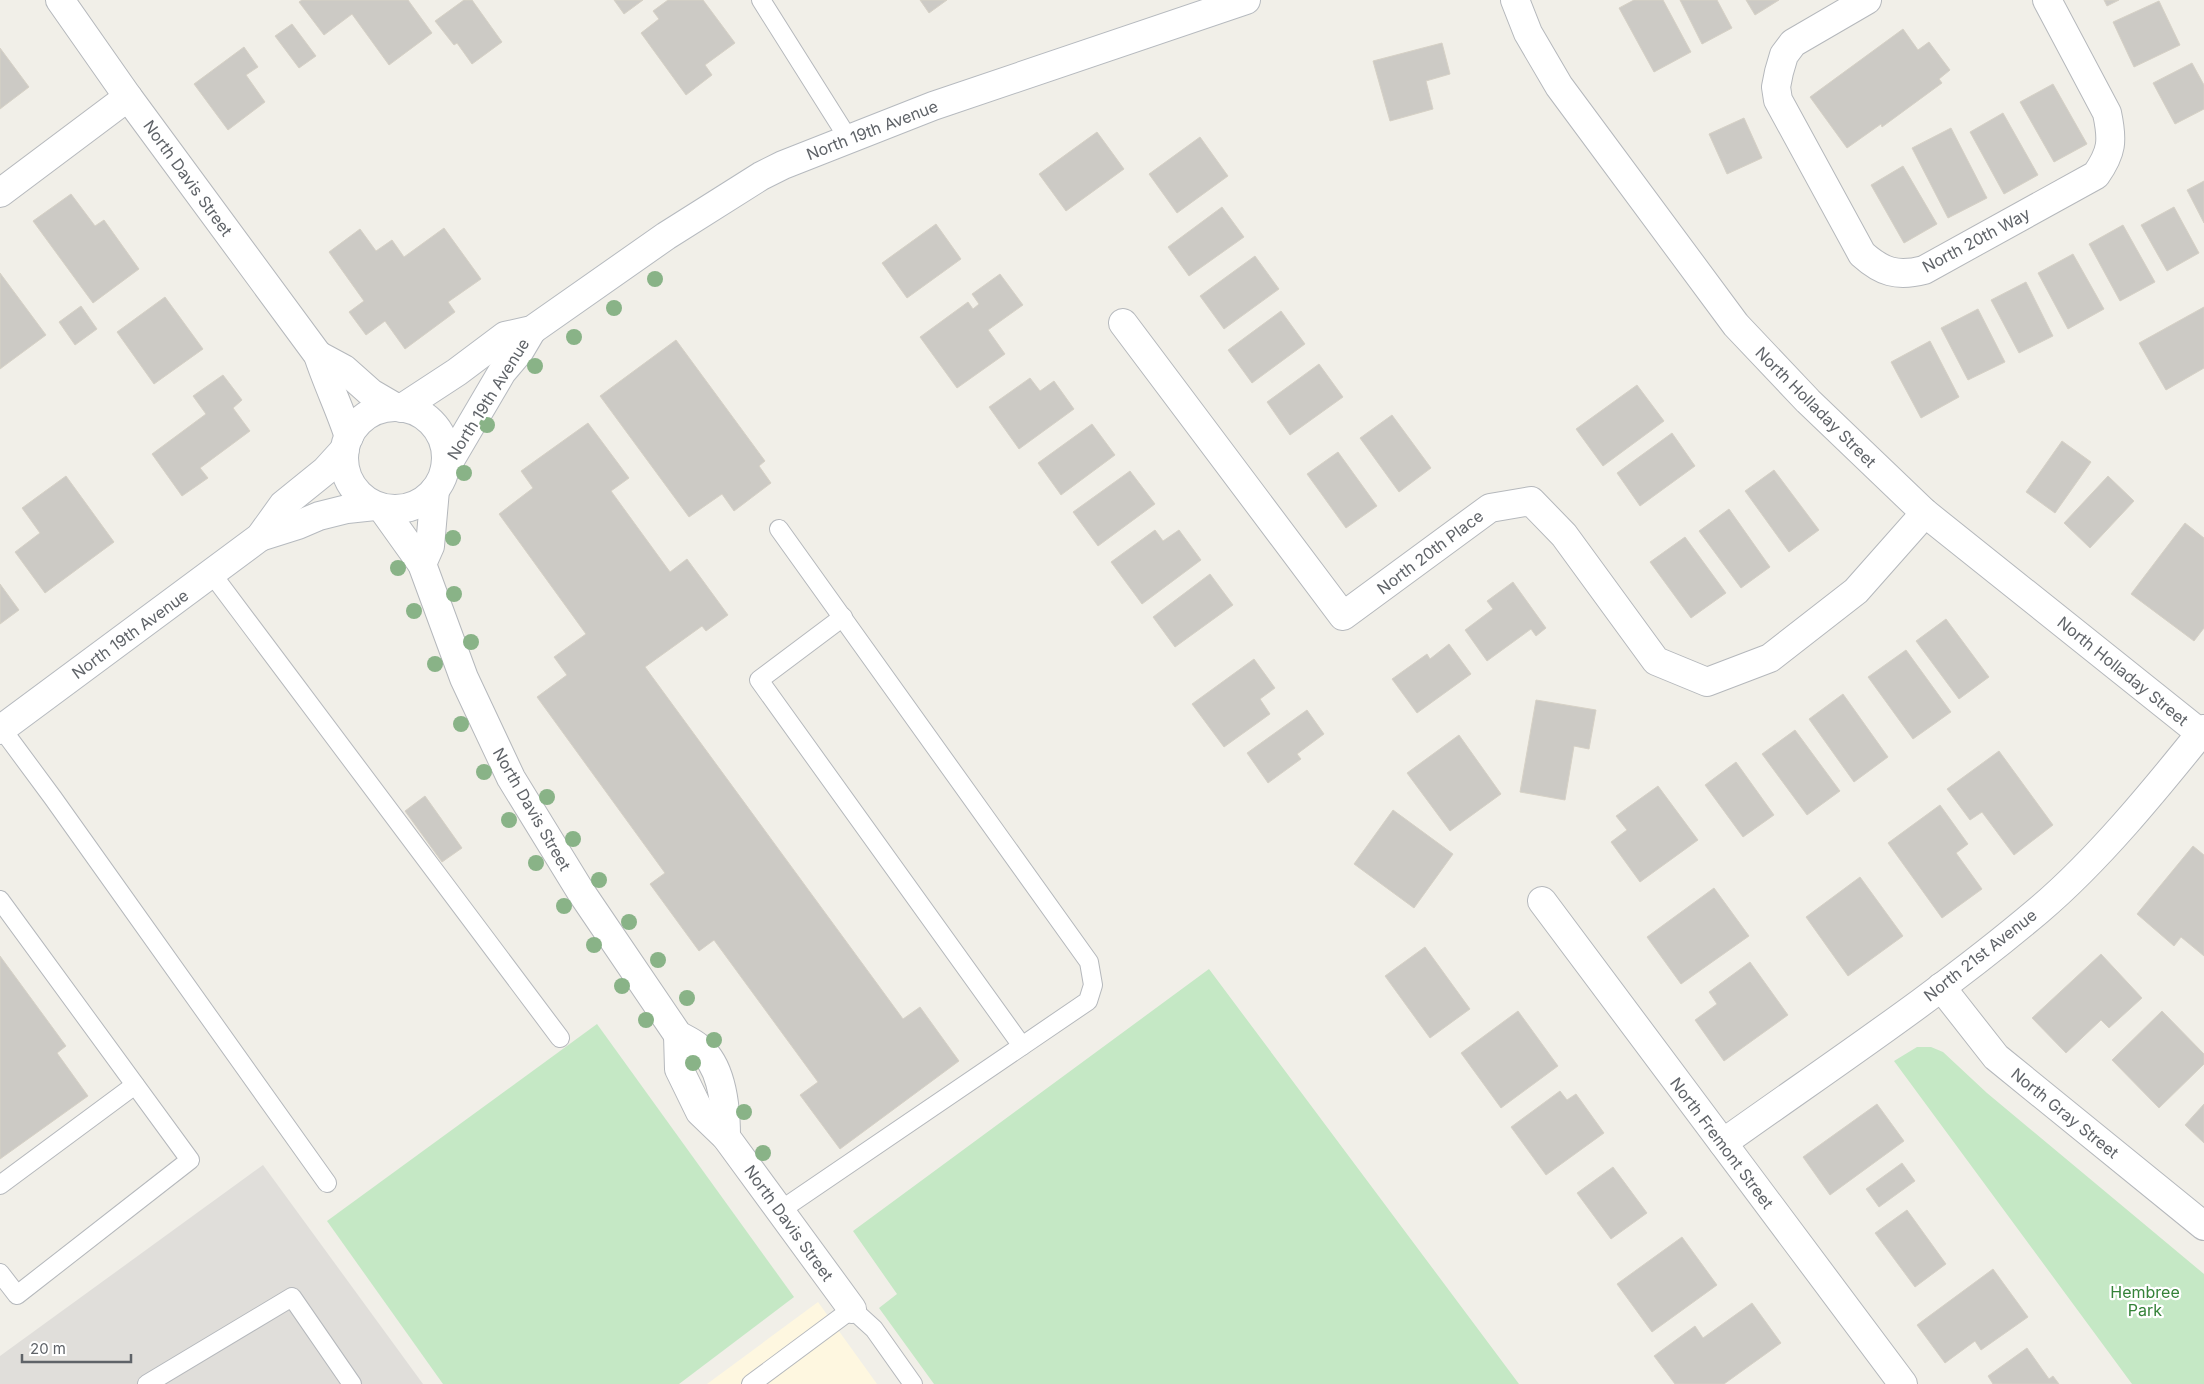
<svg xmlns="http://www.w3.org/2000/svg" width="2204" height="1384" viewBox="0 0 2204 1384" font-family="Inter,sans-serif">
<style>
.commercial{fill:#fef7e0}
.industrial{fill:#e0deda}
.green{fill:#c5e8c5}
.building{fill:#cccac5;stroke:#d6d1c6}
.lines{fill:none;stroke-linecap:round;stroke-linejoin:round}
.service-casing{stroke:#b5b8bc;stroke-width:20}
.minor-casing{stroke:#b5b8bc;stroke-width:30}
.tertiary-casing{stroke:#b5b8bc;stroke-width:30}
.secondary-casing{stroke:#b6babf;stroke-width:30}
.service{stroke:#fff;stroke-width:18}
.minor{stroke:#fff;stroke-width:28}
.tertiary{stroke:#fff;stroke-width:28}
.secondary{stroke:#fff;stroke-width:28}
.tree{fill:#89b387}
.labels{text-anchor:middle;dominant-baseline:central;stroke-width:4.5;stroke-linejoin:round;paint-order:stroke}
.street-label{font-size:16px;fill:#5f6368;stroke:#fff}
.park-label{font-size:16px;fill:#348238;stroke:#fff}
</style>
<rect width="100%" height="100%" fill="#f1efe8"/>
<polygon class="commercial" points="818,1302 877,1384 707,1384"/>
<polygon class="industrial" points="263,1165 423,1384 0,1384 0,1356"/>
<g class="green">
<polygon points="1209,969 1519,1384 934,1384 879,1308 897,1294 853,1231"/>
<polygon points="597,1024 794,1297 679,1384 443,1384 327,1221"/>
<polygon points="1917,1047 1931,1047 1943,1052 1987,1093 2204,1274 2204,1384 2132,1384 1894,1061"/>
</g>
<g class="building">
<polygon points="302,0 408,0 432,33 389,65 352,14 324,35 299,2"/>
<polygon points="464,0 472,0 502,42 472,64 457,43 454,45 435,21"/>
<polygon points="614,0 643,0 624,14"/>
<polygon points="668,0 703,0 735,43 705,65 712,75 686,95 641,33 659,19 653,11"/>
<polygon points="920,0 947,0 929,13"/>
<polygon points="1634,0 1663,0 1691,52 1654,72 1619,8"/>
<polygon points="1680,0 1717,0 1732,28 1702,44"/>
<polygon points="1746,0 1779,0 1755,15"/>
<polygon points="2104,0 2119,0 2107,6"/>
<polygon points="2159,1 2180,45 2134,67 2113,22"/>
<polygon points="292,24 316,56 299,68 275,36"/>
<polygon points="1903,29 1918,50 1929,42 1950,70 1939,79 1942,83 1882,127 1881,124 1847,148 1810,97"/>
<polygon points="1442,43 1450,74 1426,81 1433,109 1390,121 1373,61"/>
<polygon points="244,47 258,67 246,75 265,102 228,130 194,84"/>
<polygon points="0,48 29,87 0,109"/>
<polygon points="2192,63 2204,85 2204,109 2175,124 2153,83"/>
<polygon points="2053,84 2087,144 2054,162 2020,102"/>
<polygon points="2003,113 2038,175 2004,194 1970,132"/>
<polygon points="1744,118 1762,158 1727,174 1709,134"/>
<polygon points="1951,128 1987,198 1948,218 1912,148"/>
<polygon points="1097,132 1124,169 1066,211 1039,174"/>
<polygon points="1200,137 1228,176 1177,213 1149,174"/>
<polygon points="1903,166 1937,224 1904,243 1871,185"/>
<polygon points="2204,181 2204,223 2187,190"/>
<polygon points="71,194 95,226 104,220 139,269 93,303 33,221"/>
<polygon points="1222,207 1244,237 1189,276 1168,247"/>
<polygon points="2174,207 2199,253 2167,271 2141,225"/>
<polygon points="936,224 961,259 907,298 882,263"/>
<polygon points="2123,225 2155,282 2120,301 2089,244"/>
<polygon points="444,228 481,279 448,302 455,312 405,349 385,321 366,335 349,312 364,301 329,252 360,229 376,251 392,240 404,257"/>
<polygon points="2073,254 2104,309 2068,329 2038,273"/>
<polygon points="1255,256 1279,289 1224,329 1200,296"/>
<polygon points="0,273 46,335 0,369"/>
<polygon points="1000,274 1023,305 988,330 1005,354 957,388 920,337 968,302 973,309 979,304 972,294"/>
<polygon points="2026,282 2053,336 2019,353 1991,300"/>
<polygon points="165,297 203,349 154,384 117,332"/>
<polygon points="81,306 97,329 75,345 59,322"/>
<polygon points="2204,307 2204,368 2166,390 2139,343"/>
<polygon points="1978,309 2005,362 1968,380 1941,328"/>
<polygon points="1281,311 1305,344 1252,383 1228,350"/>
<polygon points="676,340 765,461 759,466 771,483 734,511 722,494 689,517 600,396"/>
<polygon points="1930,341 1959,397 1921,418 1891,362"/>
<polygon points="1319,364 1343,397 1290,435 1267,402"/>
<polygon points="223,375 242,400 233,408 250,431 200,468 208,478 182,496 152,454 206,414 193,396"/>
<polygon points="1030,378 1040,391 1054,381 1074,409 1019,449 989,407"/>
<polygon points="1637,385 1664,421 1603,466 1576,429"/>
<polygon points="1392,415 1431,468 1399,492 1360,438"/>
<polygon points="588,423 629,478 611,491 670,572 687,559 728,615 706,631 702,626 645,667 903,1019 920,1007 959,1061 840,1149 800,1095 818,1082 714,940 699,951 650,884 665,873 537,697 567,675 554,657 586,634 499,514 533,488 521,471"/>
<polygon points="1092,424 1115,455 1061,495 1038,463"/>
<polygon points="1672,433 1695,466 1640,506 1617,473"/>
<polygon points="2062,441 2091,462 2055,513 2026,492"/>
<polygon points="1338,452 1377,506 1346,528 1307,474"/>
<polygon points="1774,470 1819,530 1789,552 1745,491"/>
<polygon points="1130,471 1155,504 1098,546 1073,512"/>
<polygon points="66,476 114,542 45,593 15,552 40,533 22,508"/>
<polygon points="2108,476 2134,501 2090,548 2064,523"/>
<polygon points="1729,509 1770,567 1741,588 1699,531"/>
<polygon points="2185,523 2204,538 2204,628 2194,641 2131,594"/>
<polygon points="1155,530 1163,541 1179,530 1201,560 1142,604 1111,562"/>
<polygon points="1685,537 1726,593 1691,618 1650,562"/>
<polygon points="1210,574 1233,605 1175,647 1153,617"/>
<polygon points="1513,582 1546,628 1536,636 1531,629 1487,661 1465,630 1493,609 1487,601"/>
<polygon points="0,584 19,610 0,624"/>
<polygon points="1946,619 1989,677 1959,699 1916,641"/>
<polygon points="1449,644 1471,674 1417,713 1392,679 1427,654 1430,659"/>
<polygon points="1906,650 1951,712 1913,739 1868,677"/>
<polygon points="1254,659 1275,688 1260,699 1270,714 1224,747 1192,704"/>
<polygon points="1843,694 1888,757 1854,782 1809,719"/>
<polygon points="1536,700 1596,710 1589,749 1574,746 1565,800 1520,792"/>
<polygon points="1307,710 1324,734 1297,754 1301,759 1268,783 1247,753"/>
<polygon points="1795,730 1840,791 1807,815 1762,754"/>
<polygon points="1459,735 1501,794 1450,831 1407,773"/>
<polygon points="1999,751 2053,825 2014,855 1982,812 1970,820 1947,789"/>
<polygon points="1736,762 1774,815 1743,837 1705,785"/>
<polygon points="1658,786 1698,840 1640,882 1611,842 1627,830 1616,816"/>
<polygon points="425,796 462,848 442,862 405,811"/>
<polygon points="1940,805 1968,844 1956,853 1982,889 1942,918 1888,843"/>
<polygon points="1393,810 1453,854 1414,908 1354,864"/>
<polygon points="2193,846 2204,855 2204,956 2181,937 2174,946 2137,914"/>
<polygon points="1860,877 1903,936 1848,976 1806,917"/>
<polygon points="1714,888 1749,936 1681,984 1647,937"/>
<polygon points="1425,947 1470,1009 1430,1038 1385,976"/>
<polygon points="2101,954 2142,998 2109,1028 2101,1020 2066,1053 2032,1018"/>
<polygon points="0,956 66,1046 57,1053 88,1096 0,1159"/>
<polygon points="1750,962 1788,1015 1724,1061 1695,1020 1717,1004 1709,992"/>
<polygon points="1518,1011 1558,1066 1501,1108 1461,1053"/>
<polygon points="2162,1011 2204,1054 2204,1064 2159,1108 2112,1060"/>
<polygon points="1560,1091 1567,1100 1576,1094 1604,1133 1546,1175 1511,1127"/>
<polygon points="1877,1104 1904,1141 1830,1195 1803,1157"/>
<polygon points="2204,1104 2204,1143 2185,1125"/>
<polygon points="1902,1163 1915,1181 1879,1207 1866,1189"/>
<polygon points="1613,1167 1647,1213 1611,1239 1577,1193"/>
<polygon points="1907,1210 1946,1264 1915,1287 1875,1233"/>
<polygon points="1682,1237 1717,1285 1652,1332 1617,1284"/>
<polygon points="1993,1269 2028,1317 1981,1350 1975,1341 1945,1363 1917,1325"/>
<polygon points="1752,1303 1781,1343 1724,1384 1675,1384 1654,1356 1695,1326 1703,1338"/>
<polygon points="2027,1348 2049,1379 2053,1376 2059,1384 1993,1384 1988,1376"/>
</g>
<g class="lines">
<g class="service-casing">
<g id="service">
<polyline points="761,0 848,138"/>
<polyline points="779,529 1089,962 1093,985 1088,1001 781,1210"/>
<polyline points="212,574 560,1038"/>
<polyline points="843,617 759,680 1022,1046"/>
<polyline points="2,729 53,798 327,1183"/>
<polyline points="0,900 190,1160 17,1295 0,1273"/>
<polyline points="0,1185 135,1085"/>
<polyline points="147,1384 292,1297 352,1384"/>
<polyline points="751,1384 852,1309 874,1329 913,1384"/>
</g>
</g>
<g class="minor-casing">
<g id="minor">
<polyline points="1515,0 1528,33 1559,86 1736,325 1808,401 1925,513 2204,736"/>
<path d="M 1867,0 L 1793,43 L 1784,55 L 1779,72 L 1776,87 L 1778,100 L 1862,254 C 1882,272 1897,277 1924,270 L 2096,175 C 2112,152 2113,141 2107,113 L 2047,0"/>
<polyline points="0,193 128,97"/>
<polyline points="1123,323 1343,616 1490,508 1531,501 1564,535 1656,661 1707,682 1770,658 1856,591 1925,513"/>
<path d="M 382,508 L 422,564 L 464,678 L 511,778 L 581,892 L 678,1035 C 685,1039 692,1042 698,1047 C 723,1065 726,1109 726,1137"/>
<polyline points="422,564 430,546 435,490"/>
<polyline points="1542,901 1903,1384"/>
<polyline points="1941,987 1996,1057 2204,1226"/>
<polyline points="678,1035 679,1069 700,1112 726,1137 852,1309"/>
<path d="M 1723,1143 C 1828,1068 1940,994 2039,910 C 2098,860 2155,790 2204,729"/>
</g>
</g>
<g class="tertiary-casing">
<g id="tertiary">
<path d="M 60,0 L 128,97 L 318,355 C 327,383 340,409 349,437"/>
<polyline points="318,355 344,369 371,393 395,407"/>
</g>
</g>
<g class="secondary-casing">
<g id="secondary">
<circle cx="395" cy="458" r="51"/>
<polyline points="402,408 457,372 505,336 532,330 666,236 761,176 783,165 933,106 1246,0"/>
<polyline points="445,469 502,372 519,352 532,330"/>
<polyline points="260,537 298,525 319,516 347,509 375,506"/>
<polyline points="0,730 260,537 283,505 325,471 345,449"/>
</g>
</g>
<use href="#service" class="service"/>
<use href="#minor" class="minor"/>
<use href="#tertiary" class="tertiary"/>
<use href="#secondary" class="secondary"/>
</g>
<g class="tree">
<circle cx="655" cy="279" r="8"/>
<circle cx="614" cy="308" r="8"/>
<circle cx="574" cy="337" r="8"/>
<circle cx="535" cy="366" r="8"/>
<circle cx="487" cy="425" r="8"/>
<circle cx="464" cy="473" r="8"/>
<circle cx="453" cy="538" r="8"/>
<circle cx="398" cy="568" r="8"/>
<circle cx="454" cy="594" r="8"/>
<circle cx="414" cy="611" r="8"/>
<circle cx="471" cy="642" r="8"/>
<circle cx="435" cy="664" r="8"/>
<circle cx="461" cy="724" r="8"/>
<circle cx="484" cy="772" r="8"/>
<circle cx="547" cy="797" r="8"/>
<circle cx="509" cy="820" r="8"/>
<circle cx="573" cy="839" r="8"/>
<circle cx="536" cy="863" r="8"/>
<circle cx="599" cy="880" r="8"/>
<circle cx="564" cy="906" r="8"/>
<circle cx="629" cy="922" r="8"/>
<circle cx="594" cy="945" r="8"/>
<circle cx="658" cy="960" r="8"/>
<circle cx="622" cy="986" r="8"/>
<circle cx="687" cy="998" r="8"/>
<circle cx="646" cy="1020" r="8"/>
<circle cx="714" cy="1040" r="8"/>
<circle cx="693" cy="1063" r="8"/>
<circle cx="744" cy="1112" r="8"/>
<circle cx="763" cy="1153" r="8"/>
</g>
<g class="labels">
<g class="street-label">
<text transform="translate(872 130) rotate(-21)">North 19th Avenue</text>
<text transform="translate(188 178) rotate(54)">North Davis Street</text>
<text transform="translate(1976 240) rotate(-28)">North 20th Way</text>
<text transform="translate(488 399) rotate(-58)">North 19th Avenue</text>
<text transform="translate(1816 407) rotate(45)">North Holladay Street</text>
<text transform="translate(1430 552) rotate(-37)">North 20th Place</text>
<text transform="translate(130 634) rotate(-36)">North 19th Avenue</text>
<text transform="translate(2123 671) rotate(39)">North Holladay Street</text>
<text transform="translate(532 809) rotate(60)">North Davis Street</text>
<text transform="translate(1980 955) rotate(-38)">North 21st Avenue</text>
<text transform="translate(2065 1113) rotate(39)">North Gray Street</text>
<text transform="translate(1722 1143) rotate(53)">North Fremont Street</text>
<text transform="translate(789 1223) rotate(54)">North Davis Street</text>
</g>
<g class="park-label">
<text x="2145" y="1292">Hembree<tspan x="2145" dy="18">Park</tspan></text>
</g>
</g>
<path d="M22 1354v8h109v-8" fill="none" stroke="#5f6368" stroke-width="2.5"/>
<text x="30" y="1354" font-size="15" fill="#5f6368" stroke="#ffffff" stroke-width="4" paint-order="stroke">20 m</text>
</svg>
